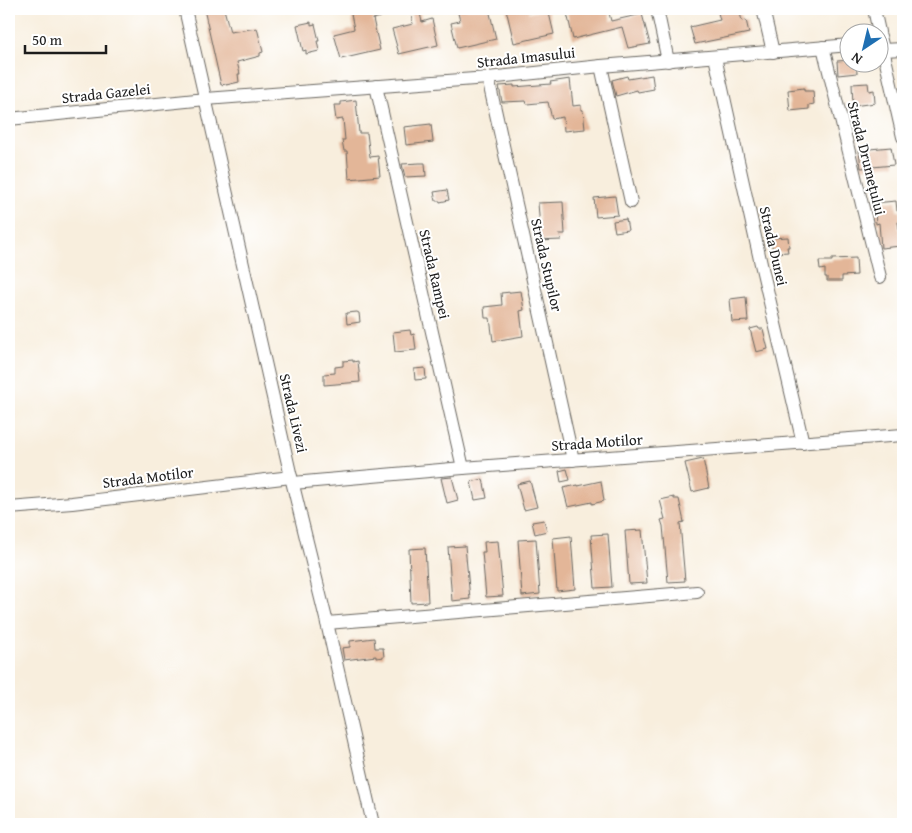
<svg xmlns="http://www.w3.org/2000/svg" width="912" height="833" viewBox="0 0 912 833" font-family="'Gentium Book Plus',serif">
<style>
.building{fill:#e3b698}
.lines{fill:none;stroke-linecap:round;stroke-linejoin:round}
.street-casing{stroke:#696660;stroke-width:14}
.street{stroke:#fff;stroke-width:12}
.labels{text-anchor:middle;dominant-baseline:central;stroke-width:4;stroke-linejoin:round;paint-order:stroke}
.street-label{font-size:15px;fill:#1c1c1c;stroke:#fff}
</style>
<rect width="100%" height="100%" fill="#fff"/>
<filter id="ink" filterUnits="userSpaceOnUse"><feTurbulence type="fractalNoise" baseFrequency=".02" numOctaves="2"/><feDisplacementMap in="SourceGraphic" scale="10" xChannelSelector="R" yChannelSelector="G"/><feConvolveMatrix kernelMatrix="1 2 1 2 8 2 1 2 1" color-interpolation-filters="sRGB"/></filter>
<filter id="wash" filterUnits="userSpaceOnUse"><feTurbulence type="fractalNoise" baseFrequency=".0096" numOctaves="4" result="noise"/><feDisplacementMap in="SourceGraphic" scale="20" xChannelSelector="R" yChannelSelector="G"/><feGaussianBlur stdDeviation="1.12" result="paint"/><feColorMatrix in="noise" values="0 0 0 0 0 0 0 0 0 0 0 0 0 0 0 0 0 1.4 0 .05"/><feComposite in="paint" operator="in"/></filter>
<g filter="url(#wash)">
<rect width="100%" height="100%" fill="#f8eedd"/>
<g id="blocks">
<g class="building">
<polygon points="204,9 224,9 230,32 257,28 263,52 260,53 260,56 237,62 240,74 238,74 239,82 226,85 226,84 221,85"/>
<polygon points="350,9 379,9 381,17 373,19 380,50 341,59 334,34 354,29"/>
<polygon points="410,9 419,9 422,22 432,19 438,45 399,54 392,29 413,24"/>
<polygon points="457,9 489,9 496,39 457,48 451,23 460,21"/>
<polygon points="506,9 528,9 529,13 548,9 554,34 514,43"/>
<polygon points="586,9 608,9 611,21 642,14 650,44 628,48 622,27 573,39 567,13"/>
<polygon points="717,9 739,9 742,21 746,20 749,33 695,44 690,27 720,20"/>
<polygon points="311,22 311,25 315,24 319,41 317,41 319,51 306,54 306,50 303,51 297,25"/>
<polygon points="850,60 850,62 856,62 857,73 838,75 837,61"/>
<polygon points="652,75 654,89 638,92 637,90 616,96 612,80 627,76 628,79"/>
<polygon points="570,79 573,106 581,105 581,110 583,110 585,129 564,131 563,117 552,119 548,102 527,104 526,101 502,102 499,86 514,85 514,87 551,84 550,82"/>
<polygon points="868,83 869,91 874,90 875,103 853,106 852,84"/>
<polygon points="804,88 804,91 813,91 814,104 809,105 809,109 790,111 788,90"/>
<polygon points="356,100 359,133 367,133 370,157 378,156 380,176 349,179 347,151 344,151 342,140 345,140 343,119 336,120 334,105 341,105 341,102"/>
<polygon points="431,124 433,142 406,145 404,127"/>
<polygon points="891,147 894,165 861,168 859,150"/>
<polygon points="420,163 425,163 426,176 405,177 402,164"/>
<polygon points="447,190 449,200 440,202 440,201 436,201 434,192"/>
<polygon points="615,196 618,215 596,217 594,198"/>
<polygon points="896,201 897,211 900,211 901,222 898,222 901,246 881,248 879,223 876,224 874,203"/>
<polygon points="563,202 565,234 560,234 561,240 538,241 537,229 540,229 538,203"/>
<polygon points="626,219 628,230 615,232 613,221"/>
<polygon points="788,237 789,247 787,247 788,252 773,253 771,238"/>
<polygon points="856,258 857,275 842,276 842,281 827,281 827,277 825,277 825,269 820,270 819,261 832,261 832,259"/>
<polygon points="521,291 524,310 520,311 523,336 493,341 490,318 485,318 484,307 502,305 501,293"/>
<polygon points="746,297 748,321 732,322 730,299"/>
<polygon points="357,312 359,313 360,322 347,324 346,313"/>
<polygon points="758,327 759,329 763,329 768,349 756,352 750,329"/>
<polygon points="410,330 411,335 414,334 416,350 395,352 393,332"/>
<polygon points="353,360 353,362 358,361 360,382 324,385 324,374 335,373 335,367 343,366 343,361"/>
<polygon points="425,368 426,379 415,380 414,369"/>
<polygon points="703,459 709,488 692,492 685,463"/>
<polygon points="567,469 570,480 561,482 559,471"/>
<polygon points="452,477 458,500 447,503 441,478"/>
<polygon points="483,479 487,498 475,500 471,482"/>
<polygon points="530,481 537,507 524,510 517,484"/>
<polygon points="601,481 604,501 592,504 592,502 568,507 563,488 578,485 578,486"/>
<polygon points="674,497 674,499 679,499 684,522 680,523 685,581 668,582 663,526 661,520 665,519 660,500"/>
<polygon points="544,520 547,531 535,534 532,522"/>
<polygon points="642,530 647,583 629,584 625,531"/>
<polygon points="608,534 612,587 595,588 591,535"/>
<polygon points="571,536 575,589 557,591 553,538"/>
<polygon points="536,539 540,594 522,596 518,540"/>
<polygon points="498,541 503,596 486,597 482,552 485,552 484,542"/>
<polygon points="465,546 470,599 452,601 448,547"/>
<polygon points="425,548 428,602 411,603 409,549"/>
<polygon points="374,638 375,648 383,648 384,657 376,658 376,656 344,660 342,648 350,647 350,641"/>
</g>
</g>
</g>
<g filter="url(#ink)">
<use href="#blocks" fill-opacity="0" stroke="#696660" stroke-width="1"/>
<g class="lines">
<g class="street-casing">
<g id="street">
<polyline points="185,9 291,477 327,623 373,824"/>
<polyline points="657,9 668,61"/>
<polyline points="763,9 773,52"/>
<polyline points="874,9 879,32"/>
<polyline points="880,36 903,137"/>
<polyline points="823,47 880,277"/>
<polyline points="883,50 903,49"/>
<polyline points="715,57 761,264 803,443"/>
<polyline points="601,66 631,202"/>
<polyline points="488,78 573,460"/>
<polyline points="376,86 463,468"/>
<polyline points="9,119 206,99 488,78 601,66 850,45"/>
<polyline points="293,483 463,468 903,435"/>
<polyline points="9,508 72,503 291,477"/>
<polyline points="327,623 697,592"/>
</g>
</g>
<use href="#street" class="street"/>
</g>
</g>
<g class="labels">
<g class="street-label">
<text transform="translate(526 57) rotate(-6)">Strada Imasului</text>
<text transform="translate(106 93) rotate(-6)">Strada Gazelei</text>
<text transform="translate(867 158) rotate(76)">Strada Drumețului</text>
<text transform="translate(774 246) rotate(77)">Strada Dunei</text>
<text transform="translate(547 265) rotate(77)">Strada Stupilor</text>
<text transform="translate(435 274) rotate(77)">Strada Rampei</text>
<text transform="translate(294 413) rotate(77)">Strada Livezi</text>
<text transform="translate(597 442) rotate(-4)">Strada Motilor</text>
<text transform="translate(148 477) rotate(-7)">Strada Motilor</text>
</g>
</g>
<rect width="912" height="833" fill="none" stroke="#fff" stroke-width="30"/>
<g transform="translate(864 48) rotate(215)"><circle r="24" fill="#ffffff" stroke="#a4a4a4"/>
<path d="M0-4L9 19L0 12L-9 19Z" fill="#1f6fb2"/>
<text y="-8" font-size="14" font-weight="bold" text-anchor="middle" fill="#1c1c1c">N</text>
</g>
<path d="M25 45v8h81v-8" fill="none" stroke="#1c1c1c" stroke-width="2.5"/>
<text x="32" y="45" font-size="15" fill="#1c1c1c" stroke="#ffffff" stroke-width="4" paint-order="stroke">50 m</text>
</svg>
